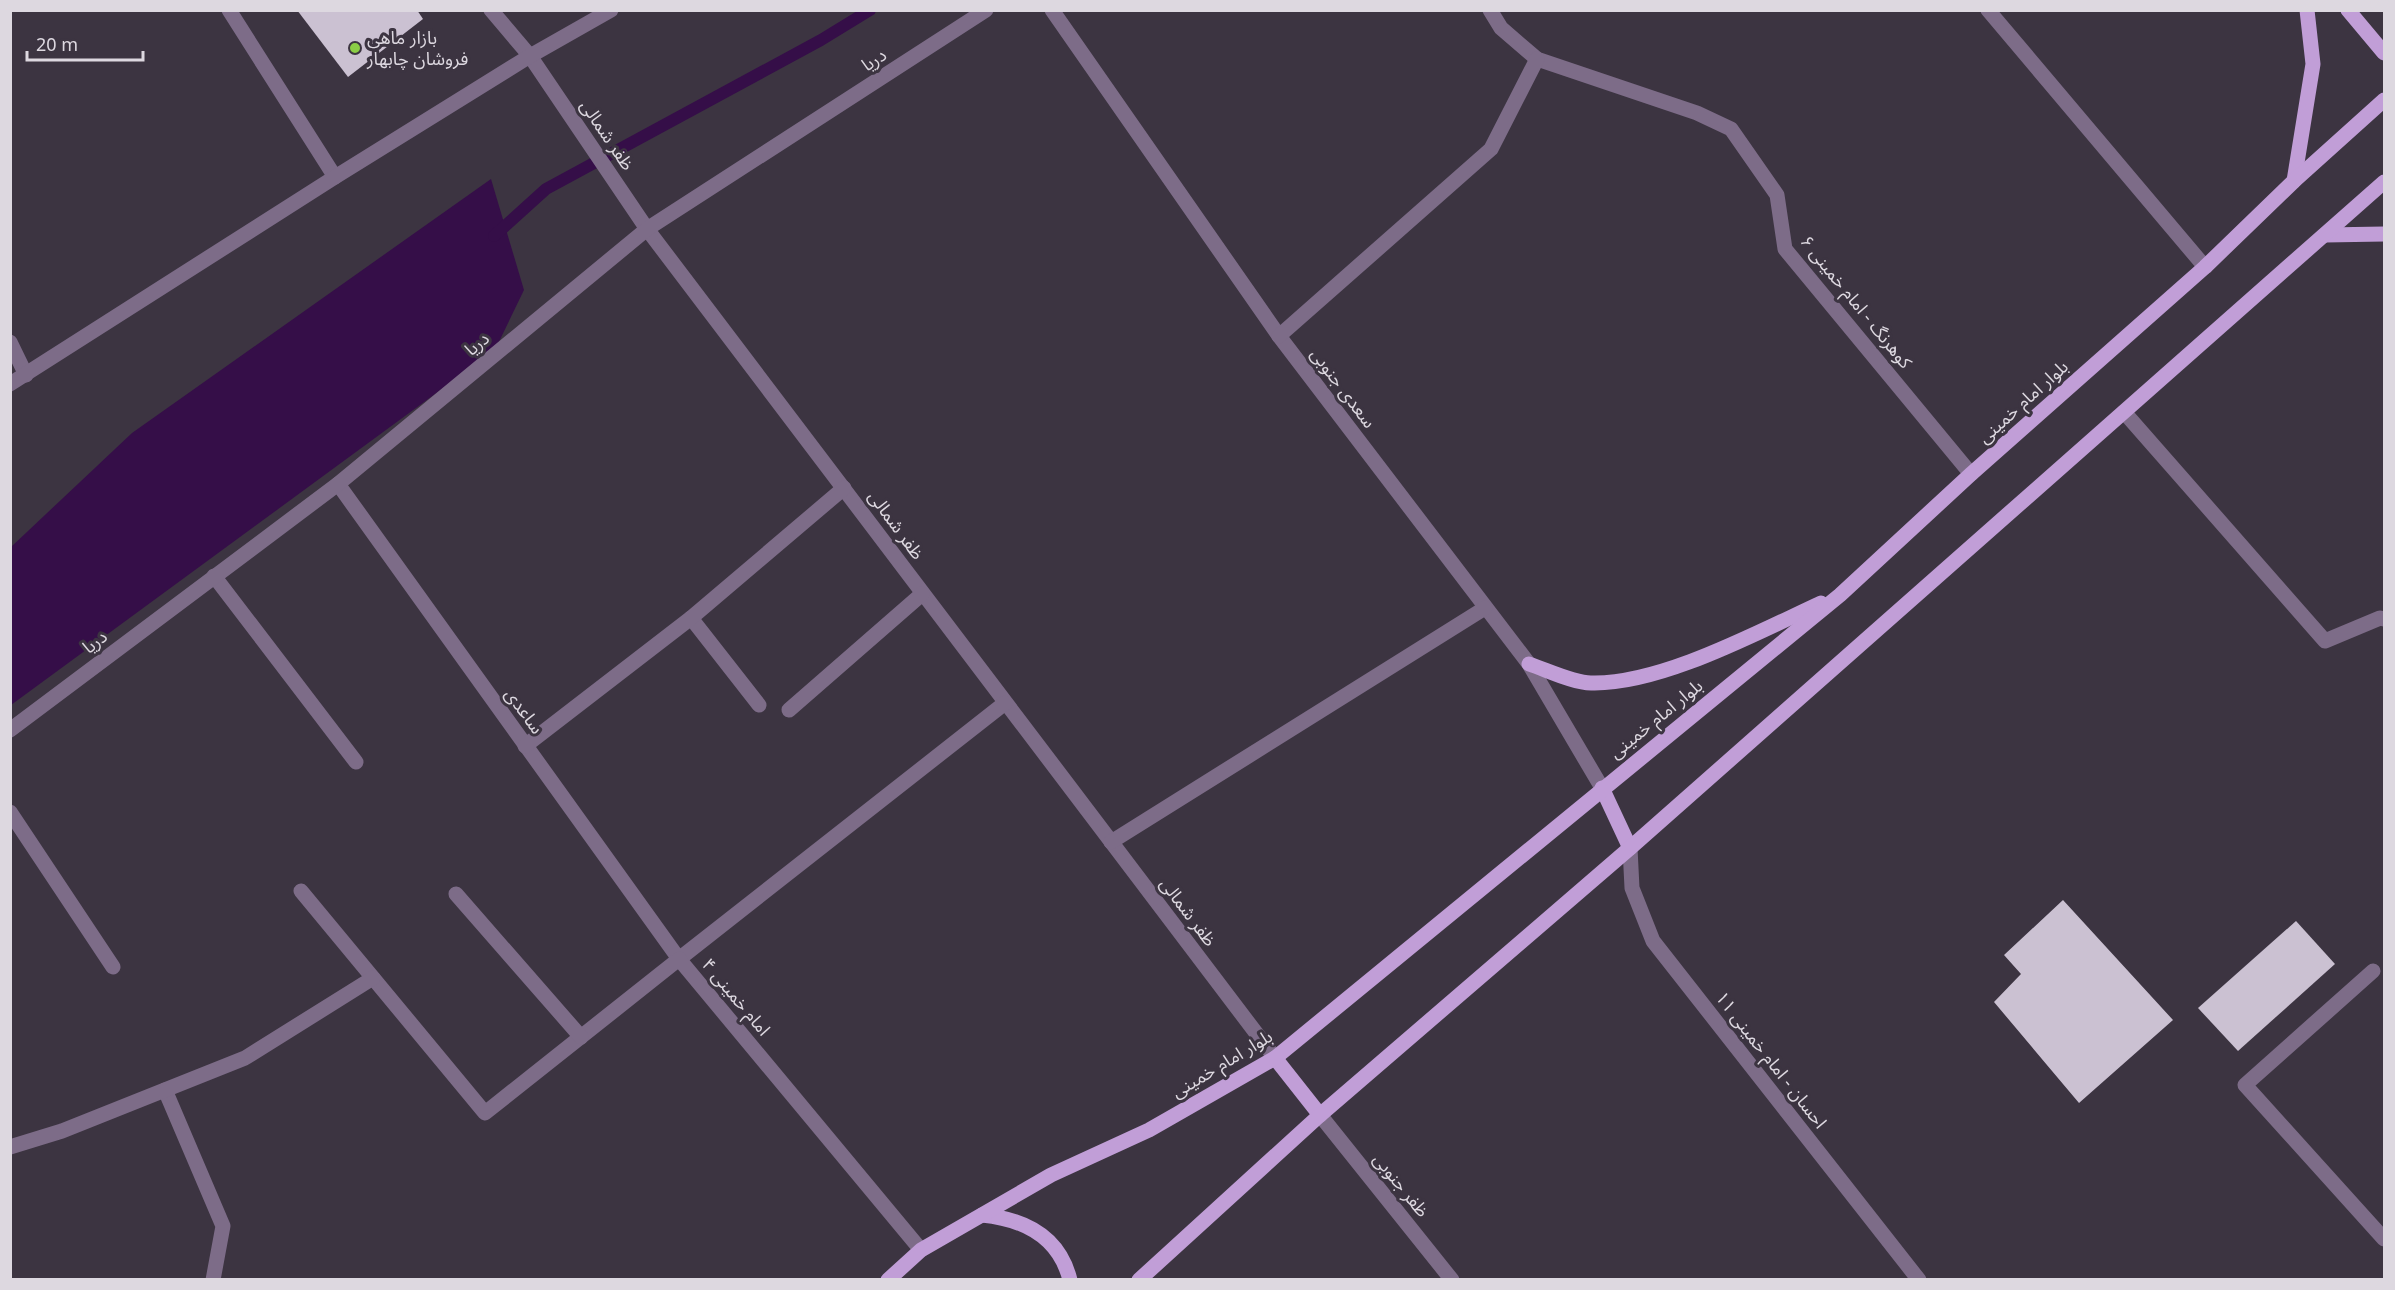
<svg xmlns="http://www.w3.org/2000/svg" width="2395" height="1290" viewBox="0 0 2395 1290" font-family="Georgia,'Noto Sans Arabic',serif">
<style>
.water{fill:#350e48}
.lines{fill:none;stroke-linecap:round;stroke-linejoin:round}
.stream{stroke:#350e48;stroke-width:12}
.building{fill:#cbc1d2}
.minor{stroke:#7d6c88;stroke-width:15}
.major{stroke:#c19ed7;stroke-width:15}
.poi-dot{fill:#8bce46;stroke:#3c3441;stroke-width:2}
.labels{text-anchor:middle;dominant-baseline:central;stroke-width:6;stroke-linejoin:round;paint-order:stroke}
.poi-label{font-size:18px;fill:#ddd8e0;stroke:#3c3441;text-anchor:start}
.street-label{font-size:18px;fill:#ddd8e0;stroke:#3c3441}
</style>
<rect width="100%" height="100%" fill="#3c3441"/>
<polygon class="water" points="491,179 524,290 495,350 11,705 11,547 132,433"/>
<g class="lines">
<polyline class="stream" points="494,236 546,189 821,40 870,10"/>
</g>
<g class="building">
<polygon points="297,10 417,10 423,19 348,77"/>
<polygon points="2063,900 2173,1020 2079,1103 1994,1002 2021,974 2004,955"/>
<polygon points="2296,921 2335,964 2238,1051 2198,1008"/>
</g>
<g class="lines">
<g class="minor">
<polyline points="229,10 335,177"/>
<polyline points="491,10 530,56 647,229 1275,1058"/>
<polyline points="1052,10 1279,336 1529,664 1602,788"/>
<polyline points="1490,10 1501,28 1537,59 1697,113 1731,129 1777,195 1785,249 1971,474"/>
<polyline points="1988,10 2205,267"/>
<polyline points="1279,336 1491,149 1537,59"/>
<polyline points="10,342 26,375"/>
<polyline points="10,384 335,177 530,56 611,10"/>
<polyline points="2124,412 2325,641 2380,618 2384,619"/>
<polyline points="338,484 679,959 1005,703"/>
<polyline points="214,576 356,762"/>
<polyline points="691,618 759,705"/>
<polyline points="789,710 922,594"/>
<polyline points="10,730 338,484 647,229 986,10"/>
<polyline points="525,746 691,618 844,488"/>
<polyline points="10,812 113,967"/>
<polyline points="1111,842 1485,608"/>
<polyline points="1630,848 1632,888 1653,941 1919,1280"/>
<polyline points="301,891 485,1113 679,959 921,1250"/>
<polyline points="456,894 581,1037"/>
<polyline points="2373,971 2245,1085 2384,1239"/>
<polyline points="165,1090 223,1226 213,1280"/>
<polyline points="1320,1115 1452,1280"/>
<polyline points="10,1147 62,1131 245,1058 373,978"/>
</g>
<g class="major">
<polyline points="2348,10 2384,53"/>
<polyline points="2294,181 2313,64 2307,10"/>
<polyline points="2325,235 2384,234"/>
<path d="M 1529,664 C 1547,670 1574,683 1591,683 C 1660,685 1758,632 1821,603"/>
<polyline points="1602,788 1630,848"/>
<polyline points="1275,1058 1320,1115"/>
<path d="M 982,1215 C 1023,1219 1059,1236 1070,1280"/>
<polyline points="888,1280 921,1250 1051,1175 1149,1130 1275,1058 1840,595 1971,474 2205,267 2294,181 2384,100"/>
<polyline points="1139,1280 1320,1115 1630,848 2384,182"/>
</g>
</g>
<circle class="poi-dot" cx="355" cy="48" r="6"/>
<g class="labels">
<g class="poi-label">
<text x="367" y="38">بازار ماهی<tspan x="367" dy="21">فروشان چابهار</tspan></text>
</g>
<g class="street-label">
<text transform="translate(874 60) rotate(-33)">دریا</text>
<text transform="translate(607 135) rotate(56)">ظفر شمالی</text>
<text transform="translate(1856 302) rotate(51)">کوهرنگ - امام خمینی ۶</text>
<text transform="translate(477 344) rotate(-40)">دریا</text>
<text transform="translate(1343 388) rotate(53)">سعدی جنوبی</text>
<text transform="translate(2023 402) rotate(-42)">بلوار امام خمینی</text>
<text transform="translate(896 525) rotate(54)">ظفر شمالی</text>
<text transform="translate(95 642) rotate(-37)">دریا</text>
<text transform="translate(524 711) rotate(54)">ساعدی</text>
<text transform="translate(1656 719) rotate(-39)">بلوار امام خمینی</text>
<text transform="translate(1188 912) rotate(53)">ظفر شمالی</text>
<text transform="translate(736 997) rotate(50)">امام خمینی ۴</text>
<text transform="translate(1771 1060) rotate(52)">احسان - امام خمینی ۱۱</text>
<text transform="translate(1222 1064) rotate(-31)">بلوار امام خمینی</text>
<text transform="translate(1401 1185) rotate(51)">ظفر جنوبی</text>
</g>
</g>
<rect width="2395" height="1290" fill="none" stroke="#ddd8e0" stroke-width="24"/>
<path d="M27 51v9h116v-9" fill="none" stroke="#ddd8e0" stroke-width="3"/>
<text x="36" y="51" font-size="18" fill="#ddd8e0" stroke="#3c3441" stroke-width="4.5" paint-order="stroke">20 m</text>
</svg>
